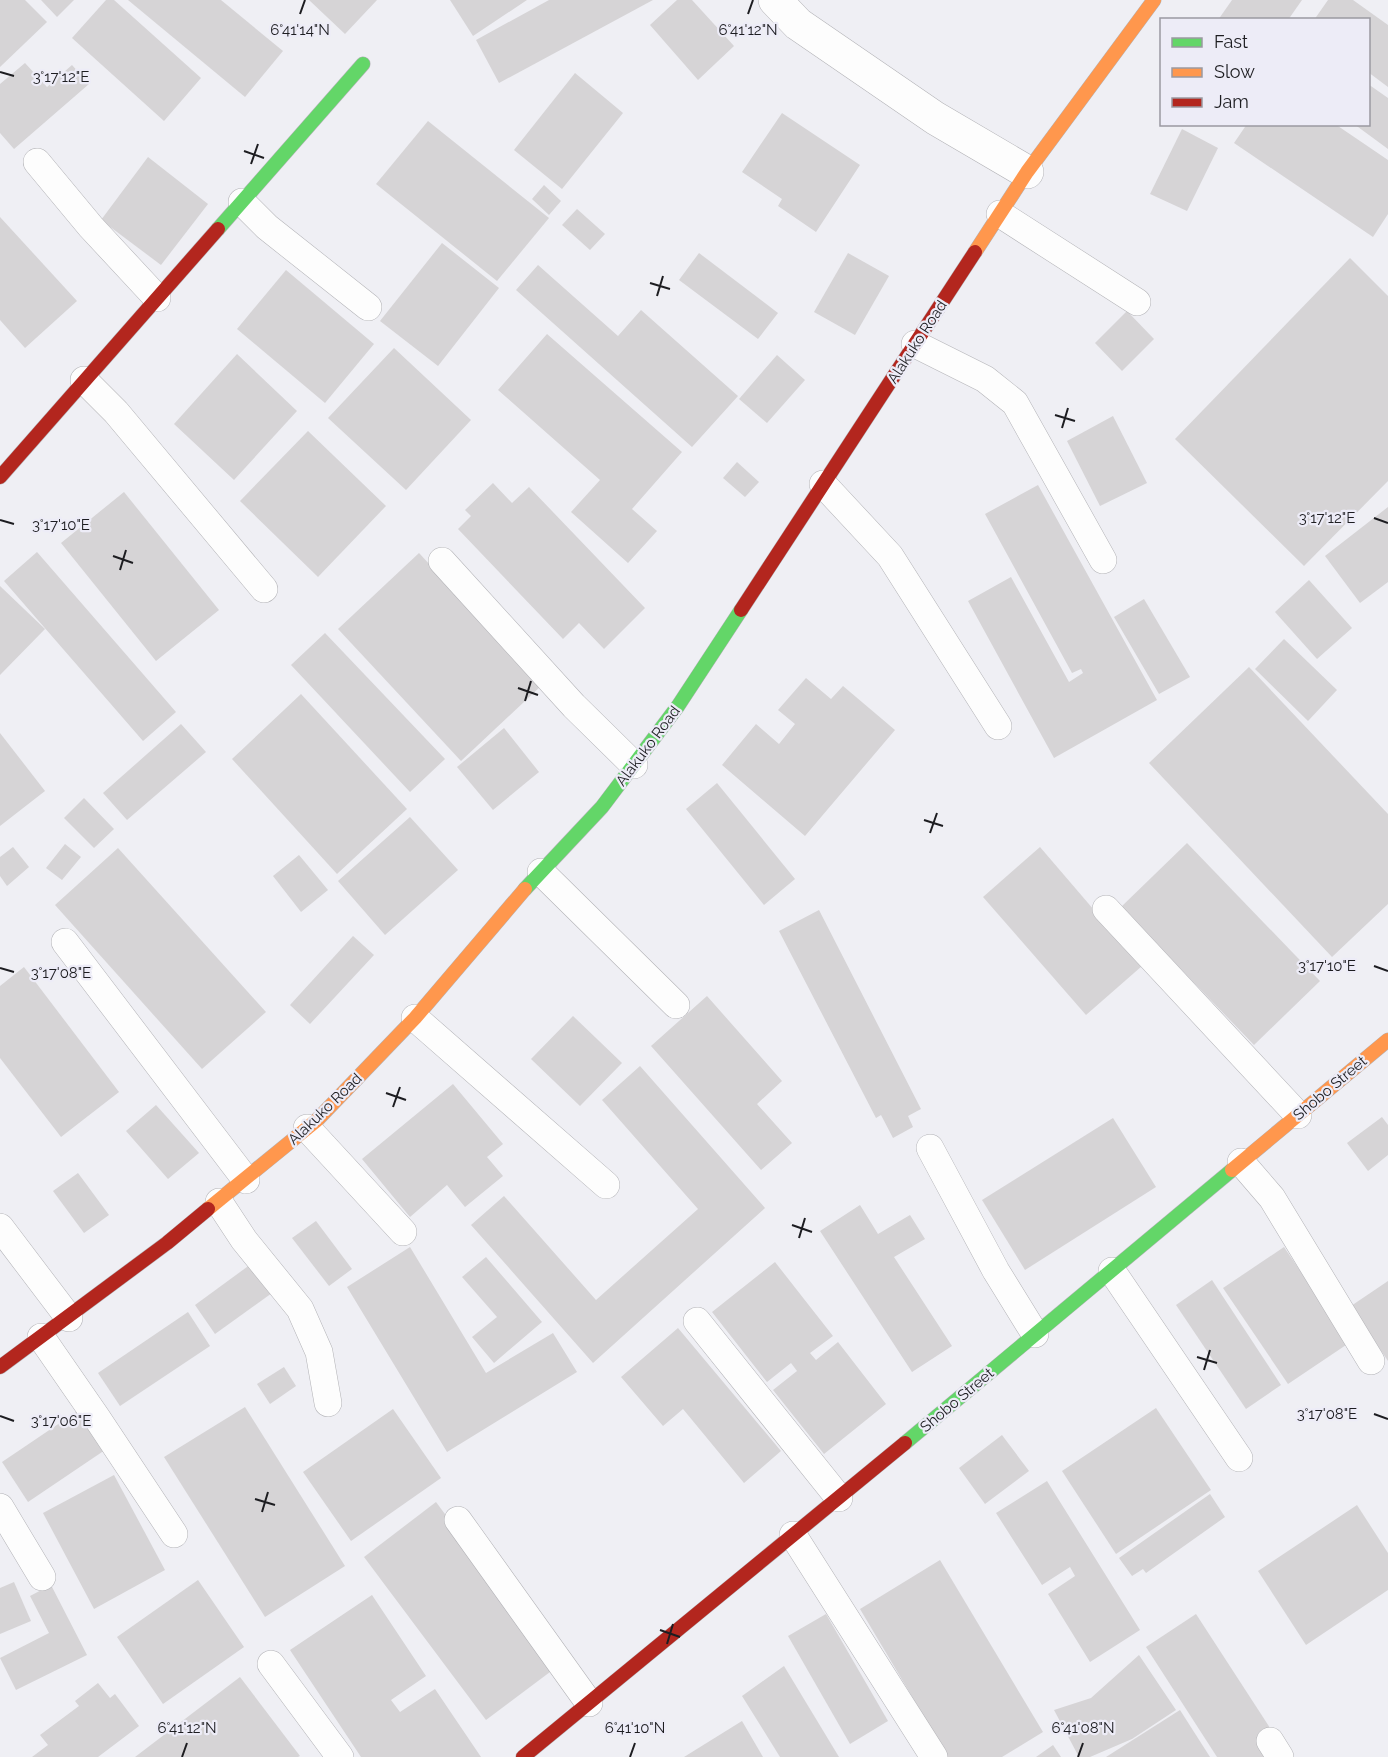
<svg xmlns="http://www.w3.org/2000/svg" width="1388" height="1757" viewBox="0 0 1388 1757" font-family="Raleway,sans-serif">
<style>
.building{fill:#d6d4d6}
.lines{fill:none;stroke-linecap:round;stroke-linejoin:round}
.lane-casing{stroke:#b3b3b7;stroke-width:28}
.street-casing{stroke:#b3b3b7;stroke-width:34}
.fast-casing{stroke:#b3b3b7;stroke-width:15}
.slow-casing{stroke:#b3b3b7;stroke-width:15}
.jam-casing{stroke:#b3b3b7;stroke-width:15}
.lane{stroke:#fdfdfd;stroke-width:27}
.street{stroke:#fdfdfd;stroke-width:33}
.fast{stroke:#63d668;stroke-width:14}
.slow{stroke:#ff974d;stroke-width:14}
.jam{stroke:#b3261e;stroke-width:14}
.ticks{fill:none;stroke:#1d1d21;stroke-width:2}
.labels{text-anchor:middle;dominant-baseline:central;stroke-width:4.5;stroke-linejoin:round;paint-order:stroke}
.street-label{font-size:15px;fill:#1d1d21;stroke:#edecf7}
.ticks-label{font-size:15px;text-anchor:middle;fill:#1d1d21;stroke:#edecf7;stroke-width:4.5;stroke-linejoin:round;paint-order:stroke}
</style>
<rect width="100%" height="100%" fill="#efeff4"/>
<g class="building">
<polygon points="0,0 25,0 47,22 0,67"/>
<polygon points="41,0 74,0 57,17"/>
<polygon points="106,0 114,0 201,78 164,121 72,38"/>
<polygon points="128,0 221,0 283,51 245,97"/>
<polygon points="309,0 377,0 345,34"/>
<polygon points="450,0 527,0 473,36"/>
<polygon points="549,0 653,0 499,83 476,40"/>
<polygon points="677,0 692,0 734,46 698,80 650,25"/>
<polygon points="1232,0 1302,0 1288,20 1218,20"/>
<polygon points="1328,0 1353,0 1388,25 1388,87 1368,72 1368,20 1314,20"/>
<polygon points="25,63 47,87 72,65 89,84 14,149 0,133 0,84"/>
<polygon points="575,73 623,113 562,189 514,150"/>
<polygon points="1368,84 1388,98 1388,149 1354,124 1368,124"/>
<polygon points="782,113 860,165 816,232 778,206 782,199 742,172"/>
<polygon points="428,121 549,218 497,281 376,184"/>
<polygon points="1247,124 1335,124 1388,160 1388,214 1373,237 1234,143"/>
<polygon points="1182,129 1218,148 1187,211 1150,194"/>
<polygon points="148,157 208,204 161,265 101,220"/>
<polygon points="544,185 561,201 549,215 532,199"/>
<polygon points="577,209 605,234 590,250 562,225"/>
<polygon points="0,217 77,301 25,348 0,320"/>
<polygon points="442,243 499,288 438,366 380,321"/>
<polygon points="699,253 778,313 758,339 679,280"/>
<polygon points="848,253 889,276 855,335 814,312"/>
<polygon points="1350,258 1388,296 1388,481 1304,566 1175,439"/>
<polygon points="538,265 618,336 641,310 738,396 692,447 516,290"/>
<polygon points="286,270 374,344 325,403 237,329"/>
<polygon points="1127,311 1154,339 1122,371 1095,343"/>
<polygon points="547,334 682,452 632,509 657,531 628,563 571,512 600,480 498,390"/>
<polygon points="394,348 471,420 406,490 328,418"/>
<polygon points="237,354 297,411 234,480 174,424"/>
<polygon points="777,355 805,380 767,423 739,399"/>
<polygon points="1113,416 1147,483 1100,506 1067,441"/>
<polygon points="308,431 386,506 318,577 240,501"/>
<polygon points="737,462 759,482 745,497 723,478"/>
<polygon points="493,483 512,503 529,487 645,608 604,649 579,623 563,639 458,529 471,516 465,510"/>
<polygon points="1038,485 1157,700 1054,758 968,601 1011,577 1069,682 1083,673 1081,669 1072,673 985,514"/>
<polygon points="124,492 219,610 156,661 61,543"/>
<polygon points="1388,507 1388,582 1360,603 1325,556"/>
<polygon points="37,552 176,712 143,741 4,581"/>
<polygon points="419,553 542,685 461,761 338,629"/>
<polygon points="1309,580 1352,628 1317,659 1275,612"/>
<polygon points="0,586 45,629 0,675"/>
<polygon points="1144,599 1190,677 1159,694 1114,617"/>
<polygon points="325,633 445,759 410,792 291,665"/>
<polygon points="1284,639 1337,690 1308,721 1255,669"/>
<polygon points="1249,667 1388,814 1388,904 1332,957 1149,763"/>
<polygon points="806,678 831,699 843,686 895,730 805,836 722,765 756,724 779,744 795,724 778,710"/>
<polygon points="301,694 407,809 337,874 232,759"/>
<polygon points="181,724 206,752 127,820 103,793"/>
<polygon points="504,728 539,772 493,810 457,767"/>
<polygon points="0,733 45,791 0,826"/>
<polygon points="717,783 795,879 764,905 686,809"/>
<polygon points="84,798 114,829 94,848 64,818"/>
<polygon points="410,817 458,870 385,935 338,881"/>
<polygon points="1187,843 1320,981 1254,1045 1121,907"/>
<polygon points="65,844 81,857 62,880 46,868"/>
<polygon points="13,847 29,867 7,886 0,876 0,857"/>
<polygon points="1040,847 1142,966 1086,1015 983,897"/>
<polygon points="118,848 266,1012 202,1069 55,905"/>
<polygon points="299,855 328,890 301,912 273,876"/>
<polygon points="819,910 921,1109 908,1116 913,1127 893,1138 881,1115 876,1118 779,931"/>
<polygon points="353,936 374,955 310,1024 290,1005"/>
<polygon points="24,967 119,1092 61,1137 0,1058 0,986"/>
<polygon points="707,996 782,1081 757,1104 792,1143 761,1170 651,1046"/>
<polygon points="573,1016 622,1063 580,1106 531,1059"/>
<polygon points="640,1066 765,1208 593,1363 471,1225 504,1196 596,1300 698,1209 602,1100"/>
<polygon points="453,1084 503,1144 487,1157 503,1176 465,1207 447,1185 410,1217 362,1159"/>
<polygon points="156,1105 199,1153 168,1179 126,1131"/>
<polygon points="1382,1117 1388,1125 1388,1155 1368,1171 1347,1143"/>
<polygon points="1113,1118 1156,1187 1025,1270 982,1200"/>
<polygon points="78,1173 109,1215 84,1233 53,1191"/>
<polygon points="860,1205 878,1234 910,1215 925,1239 894,1257 952,1346 912,1372 820,1231"/>
<polygon points="316,1221 352,1269 329,1286 292,1238"/>
<polygon points="410,1247 486,1373 553,1333 577,1372 447,1452 347,1287"/>
<polygon points="1284,1247 1349,1343 1288,1384 1223,1288"/>
<polygon points="486,1257 542,1322 494,1363 472,1337 497,1317 462,1277"/>
<polygon points="775,1262 833,1336 810,1353 816,1360 838,1342 886,1404 824,1454 773,1390 797,1371 791,1363 767,1382 712,1312"/>
<polygon points="251,1264 272,1293 215,1334 195,1305"/>
<polygon points="1212,1280 1281,1385 1246,1409 1176,1305"/>
<polygon points="1388,1281 1388,1361 1351,1306"/>
<polygon points="188,1312 210,1346 120,1406 98,1373"/>
<polygon points="678,1328 781,1451 744,1483 683,1409 663,1426 621,1377"/>
<polygon points="284,1367 296,1386 270,1404 257,1384"/>
<polygon points="245,1407 345,1566 265,1617 164,1457"/>
<polygon points="1156,1408 1211,1490 1116,1554 1062,1471"/>
<polygon points="393,1409 441,1478 351,1541 303,1472"/>
<polygon points="79,1410 105,1450 28,1502 2,1462"/>
<polygon points="1002,1435 1029,1471 985,1504 959,1468"/>
<polygon points="114,1475 165,1570 94,1609 43,1513"/>
<polygon points="1047,1481 1140,1630 1090,1662 1048,1594 1075,1576 1070,1567 1042,1585 996,1513"/>
<polygon points="1210,1494 1225,1517 1146,1573 1143,1569 1132,1576 1119,1558"/>
<polygon points="436,1502 558,1666 486,1720 364,1557"/>
<polygon points="1357,1505 1388,1553 1388,1590 1306,1645 1258,1571"/>
<polygon points="940,1560 1043,1732 1002,1757 948,1757 860,1609"/>
<polygon points="198,1580 244,1647 163,1704 117,1637"/>
<polygon points="14,1582 31,1621 0,1634 0,1588"/>
<polygon points="51,1585 87,1655 16,1690 0,1658 49,1633 30,1596"/>
<polygon points="372,1595 426,1676 391,1700 400,1712 435,1689 481,1757 361,1757 290,1650"/>
<polygon points="826,1614 888,1721 850,1744 788,1636"/>
<polygon points="1196,1614 1272,1731 1265,1757 1217,1757 1146,1647"/>
<polygon points="1139,1655 1176,1710 1132,1739 1090,1757 1079,1757 1054,1710 1091,1698"/>
<polygon points="784,1666 839,1757 780,1757 742,1696"/>
<polygon points="240,1677 300,1756 298,1757 135,1757"/>
<polygon points="98,1683 110,1698 115,1694 139,1726 98,1757 32,1757 48,1745 40,1735 79,1706 75,1701"/>
<polygon points="1180,1710 1210,1757 1106,1757"/>
<polygon points="742,1721 763,1757 684,1757"/>
<polygon points="1053,1745 1061,1757 1036,1757"/>
</g>
<g class="lines">
<g class="lane-casing">
<g id="lane">
<polyline points="37,162 91,227 157,298"/>
<polyline points="242,202 267,227 368,307"/>
<polyline points="1000,214 1137,302"/>
<polyline points="915,344 985,379 1015,403 1103,560"/>
<polyline points="84,380 116,412 264,589"/>
<polyline points="823,484 890,556 998,726"/>
<polyline points="442,561 574,706 634,765"/>
<polyline points="541,872 676,1005"/>
<polyline points="1106,909 1298,1115"/>
<polyline points="65,942 246,1180"/>
<polyline points="415,1018 606,1185"/>
<polyline points="307,1128 403,1232"/>
<polyline points="930,1148 996,1271 1035,1334"/>
<polyline points="1241,1162 1272,1198 1371,1361"/>
<polyline points="219,1202 244,1240 300,1309 319,1352 328,1403"/>
<polyline points="0,1227 69,1318"/>
<polyline points="1112,1271 1239,1458"/>
<polyline points="697,1321 839,1498"/>
<polyline points="41,1337 97,1418 174,1534"/>
<polyline points="0,1507 42,1577"/>
<polyline points="458,1520 589,1703"/>
<polyline points="793,1535 934,1757"/>
<polyline points="271,1664 340,1757"/>
<polyline points="1270,1741 1280,1757"/>
</g>
</g>
<g class="street-casing">
<polyline id="street" points="775,0 798,24 935,118 1027,172"/>
</g>
<g class="fast-casing">
<g id="fast">
<polyline points="218,229 363,64"/>
<polyline points="525,889 602,807 678,706 741,610"/>
<polyline points="905,1443 1232,1170"/>
</g>
</g>
<g class="slow-casing">
<g id="slow">
<polyline points="975,252 1027,172 1154,0"/>
<polyline points="1232,1170 1388,1040"/>
<polyline points="208,1209 317,1120 415,1018 525,889"/>
</g>
</g>
<g class="jam-casing">
<g id="jam">
<polyline points="0,477 218,229"/>
<polyline points="741,610 975,252"/>
<polyline points="0,1367 167,1243 208,1209"/>
<polyline points="523,1757 905,1443"/>
</g>
</g>
<use href="#lane" class="lane"/>
<use href="#street" class="street"/>
<use href="#fast" class="fast"/>
<use href="#slow" class="slow"/>
<use href="#jam" class="jam"/>
</g>
<path class="ticks" d="M 300,14 L 305,0M 748,14 L 753,0M 0,72 L 14,76M 244,151 L 264,158M 251,164 L 258,144M 650,283 L 670,289M 657,296 L 663,276M 1055,415 L 1075,421M 1062,428 L 1068,408M 1374,518 L 1388,523M 0,520 L 14,524M 113,556 L 133,563M 120,570 L 126,550M 518,688 L 538,695M 525,701 L 531,681M 924,820 L 943,826M 930,833 L 937,813M 1374,966 L 1388,971M 0,968 L 14,972M 386,1093 L 406,1100M 393,1107 L 400,1087M 792,1225 L 812,1232M 799,1238 L 805,1218M 1197,1357 L 1217,1363M 1204,1370 L 1210,1350M 1374,1414 L 1388,1419M 0,1416 L 14,1421M 255,1499 L 275,1505M 262,1512 L 268,1492M 660,1630 L 680,1637M 667,1644 L 673,1624M 182,1757 L 187,1743M 630,1757 L 635,1743M 1078,1757 L 1083,1743"/>
<g class="labels">
<g class="street-label">
<text transform="translate(917 342) rotate(-57)">Alakuko Road</text>
<text transform="translate(648 746) rotate(-53)">Alakuko Road</text>
<text transform="translate(1330 1088) rotate(-40)">Shobo Street</text>
<text transform="translate(325 1109) rotate(-44)">Alakuko Road</text>
<text transform="translate(957 1400) rotate(-40)">Shobo Street</text>
</g>
</g>
<g class="ticks-label">
<text x="300" y="35">6°41'14"N</text>
<text x="748" y="35">6°41'12"N</text>
<text x="61" y="82">3°17'12"E</text>
<text x="1327" y="523">3°17'12"E</text>
<text x="61" y="530">3°17'10"E</text>
<text x="1327" y="971">3°17'10"E</text>
<text x="61" y="978">3°17'08"E</text>
<text x="1327" y="1419">3°17'08"E</text>
<text x="61" y="1426">3°17'06"E</text>
<text x="187" y="1733">6°41'12"N</text>
<text x="635" y="1733">6°41'10"N</text>
<text x="1083" y="1733">6°41'08"N</text>
</g>
<rect x="1160" y="18" width="210" height="108" fill="#edecf7" stroke="#9a99a1" stroke-width="1.5"/>
<rect x="1172" y="38" width="30" height="9" fill="#63d668" stroke="#9a99a1" stroke-width="1.5"/>
<text x="1214" y="48" font-size="18" fill="#1d1d21">Fast</text>
<rect x="1172" y="68" width="30" height="9" fill="#ff974d" stroke="#9a99a1" stroke-width="1.5"/>
<text x="1214" y="78" font-size="18" fill="#1d1d21">Slow</text>
<rect x="1172" y="98" width="30" height="9" fill="#b3261e" stroke="#9a99a1" stroke-width="1.5"/>
<text x="1214" y="108" font-size="18" fill="#1d1d21">Jam</text>
</svg>
